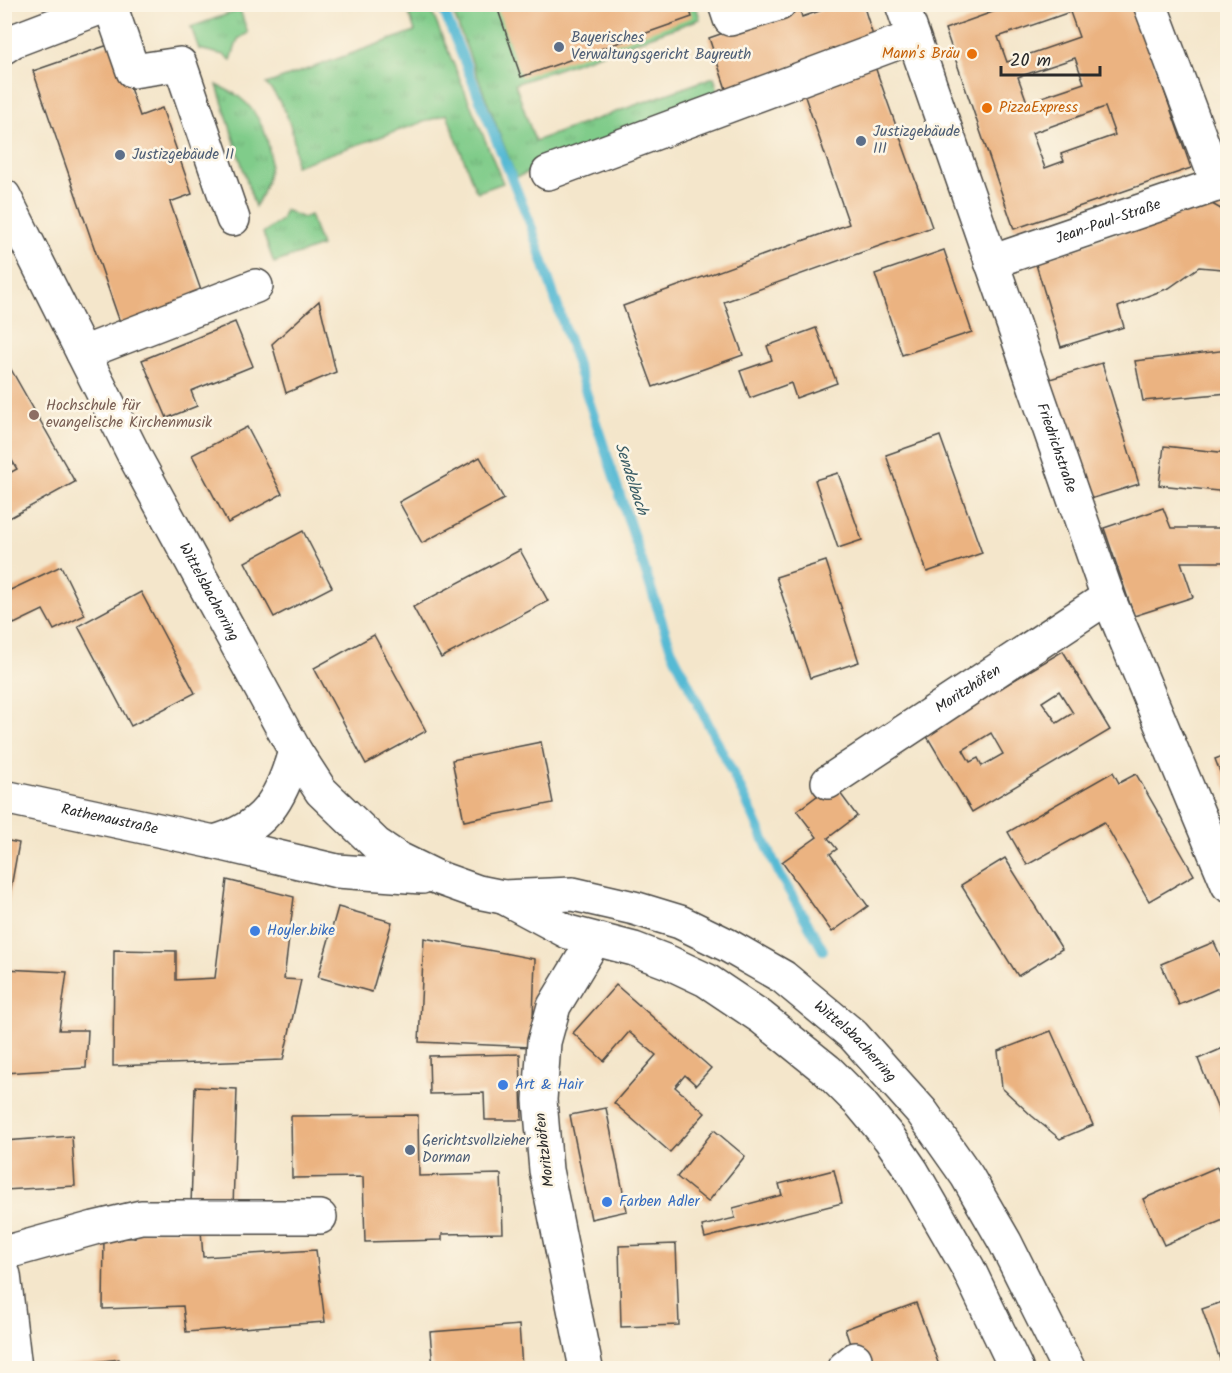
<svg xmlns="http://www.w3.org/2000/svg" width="1232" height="1373" viewBox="0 0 1232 1373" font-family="Kalam,sans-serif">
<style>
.grass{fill:url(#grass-tufts);stroke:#567c5a;stroke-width:1.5}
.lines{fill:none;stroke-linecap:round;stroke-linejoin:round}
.stream{stroke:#56bad4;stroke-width:10}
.building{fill:#ebb381;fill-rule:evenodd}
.minor-casing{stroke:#494743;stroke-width:36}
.major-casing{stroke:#494743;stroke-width:36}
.minor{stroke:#fff;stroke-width:33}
.major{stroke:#fff;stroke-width:33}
.service-dot{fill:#5c6f8a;stroke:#fcf5e5;stroke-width:2}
.food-dot{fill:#e8710a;stroke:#fcf5e5;stroke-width:2}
.education-dot{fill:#8d6e63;stroke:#fcf5e5;stroke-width:2}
.shop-dot{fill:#3f7fe0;stroke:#fcf5e5;stroke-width:2}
.labels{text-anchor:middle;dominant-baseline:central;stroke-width:5;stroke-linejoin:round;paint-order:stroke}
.service-label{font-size:15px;fill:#4e5e75;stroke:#fcf5e5;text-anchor:start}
.food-label{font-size:15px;fill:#c56008;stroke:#fcf5e5;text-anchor:end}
.street-label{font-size:15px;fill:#2b2b2b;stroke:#fcf5e5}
.education-label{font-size:15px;fill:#785e54;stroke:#fcf5e5;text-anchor:start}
.shop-label{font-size:15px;fill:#366cbe;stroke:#fcf5e5;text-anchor:start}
.water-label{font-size:16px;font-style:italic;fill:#3a5d66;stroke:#fcf5e5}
</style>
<defs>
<pattern id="grass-tufts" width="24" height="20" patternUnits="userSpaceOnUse" patternTransform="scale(1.5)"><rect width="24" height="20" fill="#80cc8a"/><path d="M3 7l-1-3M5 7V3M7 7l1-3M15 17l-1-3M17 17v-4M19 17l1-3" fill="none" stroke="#6faf77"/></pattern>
</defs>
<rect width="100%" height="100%" fill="#fcf5e5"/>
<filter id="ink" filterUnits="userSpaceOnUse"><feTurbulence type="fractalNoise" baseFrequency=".0167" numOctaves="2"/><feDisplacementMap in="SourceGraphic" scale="12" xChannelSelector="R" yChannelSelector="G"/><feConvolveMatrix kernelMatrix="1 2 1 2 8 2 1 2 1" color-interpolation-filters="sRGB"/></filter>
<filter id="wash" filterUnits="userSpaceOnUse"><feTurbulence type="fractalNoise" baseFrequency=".008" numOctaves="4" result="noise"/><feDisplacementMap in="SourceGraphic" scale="24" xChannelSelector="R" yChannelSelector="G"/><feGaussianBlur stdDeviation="1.35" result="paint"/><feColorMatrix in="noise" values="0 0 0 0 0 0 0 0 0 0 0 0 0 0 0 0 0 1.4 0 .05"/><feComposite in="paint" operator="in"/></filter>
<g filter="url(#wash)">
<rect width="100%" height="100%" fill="#f4e6cb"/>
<g class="grass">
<path d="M 406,5 L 429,5 L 503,183 L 478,192 L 475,189 L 447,114 L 295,166 C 297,136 287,105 266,84 L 415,31 Z"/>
<polygon points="450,5 696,5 700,19 515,84 535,141 714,77 722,104 516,177"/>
<polygon points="240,10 248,33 238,39 231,60 224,55 199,49 191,27"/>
<path d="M 217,85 C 224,89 232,92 238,96 C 262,114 275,147 268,177 C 266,188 260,197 255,207 Z"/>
<polygon points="285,210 303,218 310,215 321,246 274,263 263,233 281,220"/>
</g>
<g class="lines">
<polyline class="stream" points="441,4 530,223 671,649 745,798 780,875 823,950"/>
</g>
<g id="blocks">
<g class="building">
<polygon points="496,4 688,4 692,17 521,77"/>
<polygon points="840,4 863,4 874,39 726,89 709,38 799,7 802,17"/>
<path d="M 1015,4 L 1134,4 L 1191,168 L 1014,229 L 945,29 ZM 1070,12 L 1079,37 L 1007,62 L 998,37 ZM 1075,58 L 1084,83 L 1027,102 L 1018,77 ZM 1105,107 L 1115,135 L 1061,154 L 1064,161 L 1045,168 L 1032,133 Z"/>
<polygon points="114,43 140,116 162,108 192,194 170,202 204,299 122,328 33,71"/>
<polygon points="873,61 932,227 724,302 743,355 653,387 623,306 849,224 801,85"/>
<polygon points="1212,204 1228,213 1228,261 1222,269 1199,267 1169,288 1118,307 1124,327 1061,347 1035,261"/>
<polygon points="944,250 972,332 902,355 875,274"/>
<polygon points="319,301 336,372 286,393 272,344"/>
<polygon points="235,322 253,366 191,391 197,406 167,418 142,360"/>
<polygon points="816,328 837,383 796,398 791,383 750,398 740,371 772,360 767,346"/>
<polygon points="1228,350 1228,393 1143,401 1135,361"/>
<polygon points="4,357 75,482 4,521 4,476 17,469 4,447"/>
<polygon points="1102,363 1139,484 1087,500 1050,379"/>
<polygon points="247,427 282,494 228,523 192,455"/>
<polygon points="940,436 982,553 927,572 886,455"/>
<polygon points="1164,446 1228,453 1228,492 1159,485"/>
<polygon points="480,457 504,499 422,543 399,502"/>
<polygon points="838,473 862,540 838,548 815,480"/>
<polygon points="1163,508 1171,528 1228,528 1228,562 1181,562 1193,597 1134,616 1104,528"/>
<polygon points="303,531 332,587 274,617 245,562"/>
<polygon points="520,550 548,601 441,658 413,607"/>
<polygon points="826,561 859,662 810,678 776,577"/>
<polygon points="61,566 85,615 54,630 43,610 14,624 4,604 4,593"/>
<polygon points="141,592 195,693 131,726 78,626"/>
<polygon points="374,635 426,731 366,764 314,668"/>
<path d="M 1063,651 L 1110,730 L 972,812 L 925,733 ZM 1059,691 L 1073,713 L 1057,723 L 1042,702 ZM 991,733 L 1003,754 L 982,766 L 978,758 L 970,762 L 963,750 Z"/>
<polygon points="541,742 553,803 464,821 452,760"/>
<polygon points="1228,754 1228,790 1227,790 1215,759"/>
<polygon points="1113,772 1119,783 1136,774 1194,875 1149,901 1104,822 1027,865 1008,832"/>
<polygon points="841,778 840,793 857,816 828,838 837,849 830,854 868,906 832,932 782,862 817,837 797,811"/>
<polygon points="4,840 19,843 6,915 4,915"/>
<polygon points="1005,858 1062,949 1018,976 961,885"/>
<polygon points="227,880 294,897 284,979 301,980 283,1060 113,1066 114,950 176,951 176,980 215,978"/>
<polygon points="338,907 392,922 372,992 318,977"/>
<polygon points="424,938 535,959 532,1047 419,1042"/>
<polygon points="1214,942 1228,972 1228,984 1179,1005 1161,964"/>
<polygon points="4,969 67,972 59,1030 88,1030 86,1068 4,1073"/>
<polygon points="616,985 711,1068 696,1085 685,1075 675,1087 705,1113 670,1152 614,1103 656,1055 629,1032 604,1061 573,1033"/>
<polygon points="1051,1031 1093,1125 1060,1139 1032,1116 1002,1088 998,1051"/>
<polygon points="1228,1046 1228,1132 1227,1132 1198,1059"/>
<polygon points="520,1054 522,1120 485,1120 484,1093 430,1094 429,1056"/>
<polygon points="195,1087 237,1089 233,1207 191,1205"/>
<polygon points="606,1108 627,1211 591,1219 570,1115"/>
<polygon points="418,1115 419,1176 501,1174 503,1233 442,1234 442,1240 365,1242 363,1177 292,1178 291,1116"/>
<polygon points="714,1130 745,1156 708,1202 677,1177"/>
<polygon points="72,1136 75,1186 4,1190 4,1141"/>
<polygon points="1217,1167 1228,1192 1228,1218 1164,1245 1143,1199"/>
<polygon points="834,1170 842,1203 705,1238 702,1226 735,1218 733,1208 782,1195 779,1184"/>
<polygon points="201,1230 203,1257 316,1250 325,1322 186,1332 183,1306 103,1309 104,1237 135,1238 135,1231"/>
<polygon points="676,1244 679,1325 621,1327 619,1246"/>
<polygon points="1228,1300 1228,1366 1223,1368 1202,1309"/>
<polygon points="916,1303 940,1368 858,1368 845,1329"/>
<polygon points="519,1325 522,1368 433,1368 430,1332"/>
<polygon points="119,1359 120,1368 60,1368 60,1366"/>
</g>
</g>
</g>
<g filter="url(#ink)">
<use href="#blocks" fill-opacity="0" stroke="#494743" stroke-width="1.5"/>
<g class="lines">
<g class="minor-casing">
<g id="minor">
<polyline points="725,4 730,19 779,4"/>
<path id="s1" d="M 902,4 L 1108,597 L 1228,885"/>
<polyline points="1150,4 1218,185"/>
<polyline points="110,5 133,71 180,64 233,219"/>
<polyline points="4,47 13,41 110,4"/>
<polyline points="548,173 913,37"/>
<path id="s2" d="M 991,262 L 1228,181"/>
<polyline points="83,353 256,286"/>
<path id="s3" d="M 828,782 L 1108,597"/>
<polyline points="4,1253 94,1228 141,1217 320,1217"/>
<polyline points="4,1275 15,1368"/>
<polyline points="586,1368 546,1170 540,1100 544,1042 554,1006 594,940"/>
<polyline points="844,1368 855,1359"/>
</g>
</g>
<g class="major-casing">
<g id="major">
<path id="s4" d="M 4,196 L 135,457 L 295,751 L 321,791 L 376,844 L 397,858 L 436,877 L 478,892 L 503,897 L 573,894 L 634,908 L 680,922 L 727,945 L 783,977 L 853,1035 L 922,1112 L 967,1176 L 1005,1242 L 1068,1368"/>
<path id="s5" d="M 4,797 L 214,842 L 337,871 L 422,877"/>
<path d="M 214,842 C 265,828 281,800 295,751"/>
<polyline points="503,897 568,932 634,949 668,962 706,980 761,1017 827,1070 860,1103 890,1139 912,1171 968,1268 1016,1368"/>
</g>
</g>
<use href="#minor" class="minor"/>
<use href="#major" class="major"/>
</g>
</g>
<g class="service-dot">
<circle cx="559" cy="47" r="6"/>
<circle cx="861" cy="141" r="6"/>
<circle cx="120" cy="155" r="6"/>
<circle cx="410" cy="1150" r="6"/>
</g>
<g class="food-dot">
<circle cx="972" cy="54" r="6"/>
<circle cx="987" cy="108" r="6"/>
</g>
<circle class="education-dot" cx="34" cy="415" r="6"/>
<g class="shop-dot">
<circle cx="255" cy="931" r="6"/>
<circle cx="503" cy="1085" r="6"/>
<circle cx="607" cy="1202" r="6"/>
</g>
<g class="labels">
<g class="service-label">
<text x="571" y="38">Bayerisches<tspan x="571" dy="17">Verwaltungsgericht Bayreuth</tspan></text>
<text x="873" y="132">Justizgebäude<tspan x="873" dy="17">III</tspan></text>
<text x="132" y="155">Justizgebäude II</text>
<text x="422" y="1141">Gerichtsvollzieher<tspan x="422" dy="17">Dorman</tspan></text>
</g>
<g class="food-label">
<text x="960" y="54">Mann's Bräu</text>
<text x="999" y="108" text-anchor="start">PizzaExpress</text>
</g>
<g class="street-label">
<text stroke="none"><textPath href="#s2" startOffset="124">Jean-Paul-Straße</textPath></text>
<text stroke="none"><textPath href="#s1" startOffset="470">Friedrichstraße</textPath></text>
<text stroke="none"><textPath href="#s4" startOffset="446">Wittelsbacherring</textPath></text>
<text stroke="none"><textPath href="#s3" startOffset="168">Moritzhöfen</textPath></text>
<text stroke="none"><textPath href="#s5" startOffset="108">Rathenaustraße</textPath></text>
<text stroke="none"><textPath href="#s4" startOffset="1284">Wittelsbacherring</textPath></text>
<text transform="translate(545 1150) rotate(-97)">Moritzhöfen</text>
</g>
<g class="education-label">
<text x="46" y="406">Hochschule für<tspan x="46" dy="17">evangelische Kirchenmusik</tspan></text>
</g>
<g class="shop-label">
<text x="267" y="931">Hoyler.bike</text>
<text x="515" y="1085">Art &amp; Hair</text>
<text x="619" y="1202">Farben Adler</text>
</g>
<g class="water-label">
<text transform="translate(631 479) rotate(72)">Sendelbach</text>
</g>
</g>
<rect width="1232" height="1373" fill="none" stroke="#fcf5e5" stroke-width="24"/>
<path d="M1001 66v9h99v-9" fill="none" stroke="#2b2b2b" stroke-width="3"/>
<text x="1010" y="66" font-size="18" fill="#2b2b2b" stroke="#fcf5e5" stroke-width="4.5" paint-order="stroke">20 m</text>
</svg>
